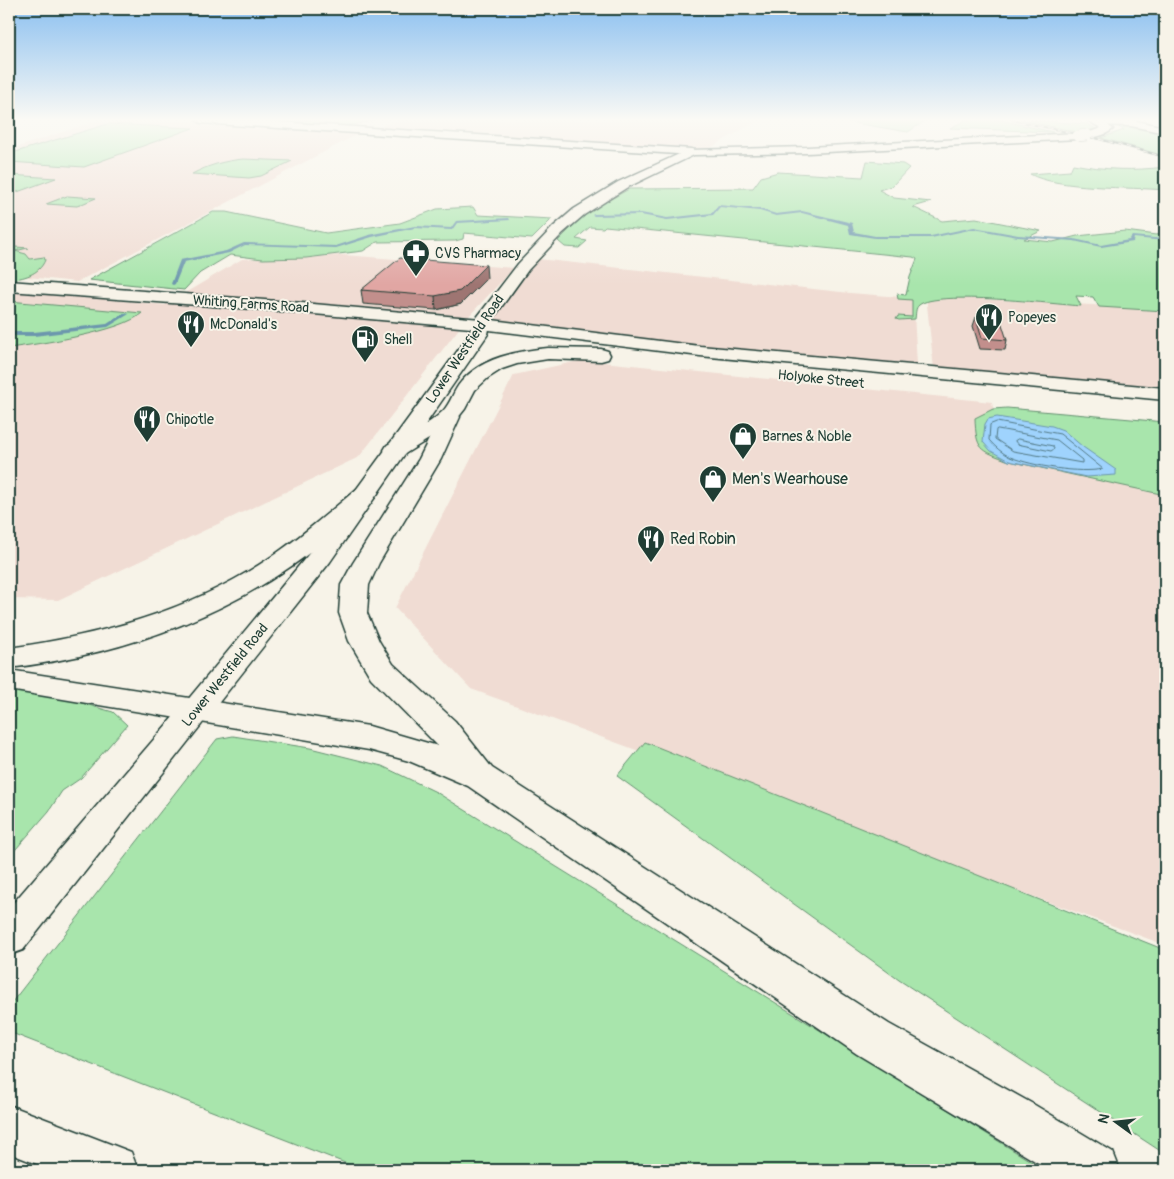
<svg xmlns="http://www.w3.org/2000/svg" width="1174" height="1179" viewBox="0 0 1174 1179" font-family="Pangolin,sans-serif">
<style>
.built{fill:#f0dcd3}
.green{fill:#a8e5ac;stroke:#649170}
.water{fill:#9fd3fd;stroke:#6c97ad}
.lines{fill:none;stroke-linecap:round;stroke-linejoin:round}
.shore{stroke:#527984;stroke-width:1}
.stream{fill:#6c97ad;fill-rule:evenodd}
.minor-casing{stroke:#1f3d34;stroke-width:3}
.tertiary-casing{stroke:#1f3d34;stroke-width:3}
.secondary-casing{stroke:#1f3d34;stroke-width:3}
.motorway-casing{stroke:#1f3d34;stroke-width:3}
.minor{fill:#f7f3e8;fill-rule:evenodd}
.tertiary{fill:#f7f3e8;fill-rule:evenodd}
.secondary{fill:#f7f3e8;fill-rule:evenodd}
.motorway{fill:#f7f3e8;fill-rule:evenodd}
.rail-casing{stroke:#1f3d34;stroke-width:2}
.rail{stroke:#f7f3e8;stroke-width:1;stroke-dasharray:4.5;stroke-linecap:butt}
.tertiary-bridge-casing{stroke:#1f3d34;stroke-width:12;stroke-linecap:butt}
.tertiary-bridge{stroke:#f7f3e8;stroke-width:11}
.wall{fill:#c28f8c;stroke:#1f3d34}
.shaded-wall{fill:#9e7472;stroke:#1f3d34}
.building{fill:#e1a6a3;stroke:#1f3d34}
.labels{text-anchor:middle;dominant-baseline:central;stroke-width:4;stroke-linejoin:round;paint-order:stroke}
.far-poi-label{font-size:14px;fill:#1f3d34;stroke:#f7f3e8;text-anchor:start}
.far-street-label{font-size:14px;fill:#1f3d34;stroke:#f7f3e8}
.poi-label{font-size:16px;fill:#1f3d34;stroke:#f7f3e8;text-anchor:start}
</style>
<rect width="100%" height="100%" fill="#f7f3e8"/>
<filter id="ink" filterUnits="userSpaceOnUse"><feTurbulence type="fractalNoise" baseFrequency=".02" numOctaves="2"/><feDisplacementMap in="SourceGraphic" scale="10" xChannelSelector="R" yChannelSelector="G"/><feConvolveMatrix kernelMatrix="1 2 1 2 8 2 1 2 1" color-interpolation-filters="sRGB"/></filter>
<g filter="url(#ink)">
<g class="built">
<polygon points="98,120 168,120 358,134 77,282 9,275 9,150"/>
<polygon points="398,120 759,120 705,151 370,130"/>
<polygon points="343,255 514,268 468,317 359,457 58,600 9,599 9,290 165,305 242,259"/>
<polygon points="538,259 850,293 913,298 917,364 789,356 495,320 509,292"/>
<polygon points="926,296 1165,309 1165,387 934,369"/>
<polygon points="583,360 992,402 1001,448 1165,483 1165,945 471,689 395,608 514,375"/>
</g>
<g class="green">
<path d="M 242,120 L 374,120 C 333,133 285,123 242,120 Z"/>
<polygon points="851,120 926,120 908,132 849,122"/>
<polygon points="966,120 1000,120 1053,132 950,128"/>
<polygon points="1021,120 1088,124 1096,129 1077,132"/>
<polygon points="108,124 193,128 84,167 9,162 9,154"/>
<polygon points="1113,124 1154,128 1165,133 1165,156 1101,138 1124,130"/>
<path d="M 243,159 L 292,161 L 261,176 L 249,178 L 192,174 C 209,165 224,161 243,159 Z"/>
<path d="M 867,161 L 903,164 L 909,168 L 892,186 L 879,190 L 894,198 L 931,202 L 913,207 L 942,221 L 976,218 L 1041,231 L 1024,239 L 1053,242 L 1077,236 L 1125,231 L 1156,235 L 1165,233 L 1165,311 L 1099,307 L 1093,297 L 1076,296 L 1081,306 C 1053,304 937,290 919,305 C 915,308 916,314 915,319 L 899,320 L 896,319 L 898,316 L 912,317 L 912,300 L 898,299 L 897,294 L 906,295 L 910,277 L 917,259 L 913,257 L 605,226 L 603,228 L 590,227 L 576,239 L 587,241 L 579,248 L 565,247 L 558,241 L 587,212 L 629,189 L 753,188 L 761,177 L 778,172 L 863,177 Z"/>
<path d="M 1073,164 C 1105,170 1133,171 1165,167 L 1165,190 C 1132,187 1055,189 1030,174 L 1070,171 Z"/>
<polygon points="9,175 56,178 9,195"/>
<polygon points="67,196 96,198 77,206 46,204"/>
<polygon points="473,207 478,215 552,219 532,239 464,233 463,239 455,241 377,242 363,251 306,258 263,259 230,255 200,273 184,290 89,280 213,212 226,212 326,233 400,223 437,209"/>
<path d="M 16,247 L 28,248 L 15,251 L 26,254 L 30,259 L 44,257 L 45,260 C 39,275 23,278 9,280 L 9,250 Z"/>
<path d="M 9,301 L 142,313 C 122,332 38,344 9,348 Z"/>
<path d="M 1007,408 L 1165,422 L 1165,495 L 1009,461 C 980,450 976,450 975,418 L 993,409 Z"/>
<polygon points="9,690 64,698 113,712 127,725 81,778 62,791 49,811 9,857"/>
<polygon points="233,736 310,748 382,766 436,792 1045,1170 363,1170 9,1032 9,1006 217,739"/>
<polygon points="645,742 1165,950 1165,1154 899,980 617,776"/>
</g>
<polygon class="water" points="997,417 1052,426 1063,430 1083,447 1116,470 1116,475 1086,477 1009,461 991,451 983,442 985,424 988,419"/>
<g class="lines">
<g class="shore">
<path d="M 997,422 L 1060,434 L 1103,469 C 1079,474 1033,466 1010,457 C 1002,453 995,447 989,440 L 990,425 Z"/>
<polygon points="998,429 1057,440 1082,460 1082,463 1013,451 995,439 996,430"/>
<polygon points="1018,439 1053,446 1054,449 1051,451 1017,444 1015,441"/>
</g>
<g class="stream">
<polygon points="718,205 760,209 776,214 802,211 852,223 854,232 875,236 931,236 974,227 1018,235 1074,239 1101,245 1129,240 1132,236 1165,239 1165,241 1134,238 1133,242 1101,247 1074,241 1018,237 974,229 931,238 875,238 850,234 848,225 802,213 776,216 760,211 720,207 713,215 667,220 641,215 594,216 592,215 594,214 641,213 667,218 712,213"/>
<polygon points="509,218 510,220 457,223 452,230 415,228 372,237 336,248 245,245 229,253 184,262 175,284 173,285 171,284 180,260 226,251 244,243 336,246 369,235 415,226 451,228 456,221"/>
<polygon points="124,313 129,314 108,327 34,336 9,336 9,332 34,332 107,324"/>
</g>
<g class="minor-casing">
<g id="minor">
<polygon points="196,120 249,120 692,149 697,152 692,155 201,123"/>
<polygon points="1093,120 1132,120 1165,127 1165,133 1131,126 1097,125 1094,124"/>
</g>
</g>
<g class="tertiary-casing">
<g id="tertiary">
<path d="M 1087,120 L 1101,120 L 1113,129 C 1106,135 1091,140 1083,136 L 1078,139 L 807,153 L 694,155 L 626,188 L 584,215 L 563,233 L 528,270 L 492,320 L 700,346 L 1165,388 L 1165,400 L 700,356 L 481,329 L 475,328 L 472,324 L 518,264 L 553,227 L 574,209 L 618,182 L 688,150 L 807,147 L 1078,133 L 1082,135 L 1101,128 Z"/>
<path d="M 548,348 L 601,349 L 608,351 L 610,355 L 608,359 L 601,361 L 548,359 L 517,364 L 502,369 L 488,378 L 475,390 L 465,409 L 453,424 L 403,455 L 395,457 L 387,455 L 384,450 L 387,445 C 405,435 428,426 443,411 C 451,403 453,391 461,382 C 482,357 517,351 548,348 Z"/>
</g>
</g>
<g class="secondary-casing">
<polygon id="secondary" points="9,281 291,302 481,319 487,320 490,324 488,334 330,562 23,950 9,955 9,908 186,702 312,550 470,334 471,328 291,312 9,291"/>
</g>
<g class="motorway-casing">
<g id="motorway">
<polygon points="450,411 457,413 460,417 441,459 379,563 369,585 367,613 379,641 393,664 455,721 492,768 889,1024 1033,1104 1113,1152 1120,1170 1050,1170 857,1054 468,786 409,761 369,750 9,690 9,670 369,726 438,746 371,678 349,641 339,613 341,585 353,563 419,459 440,417 443,413"/>
<path d="M 366,486 L 374,488 L 378,493 C 367,509 348,521 333,534 C 242,612 127,654 9,668 L 9,648 C 101,635 190,611 268,559 C 300,538 329,512 358,488 Z"/>
<polygon points="9,1105 131,1152 138,1170 52,1170 9,1153"/>
</g>
</g>
<use href="#minor" class="minor"/>
<use href="#tertiary" class="tertiary"/>
<use href="#secondary" class="secondary"/>
<use href="#motorway" class="motorway"/>
<g class="rail-casing">
<polyline id="rail" points="1012,120 1095,138 1165,157"/>
</g>
<use href="#rail" class="rail"/>
<g class="tertiary-bridge-casing">
<polyline id="tertiary-bridge" points="1078,136 1087,135"/>
</g>
<use href="#tertiary-bridge" class="tertiary-bridge"/>
</g>
<g class="wall">
<polygon points="487,278 461,304 436,310 363,304 361,290"/>
<polygon points="976,317 1007,340 1005,350 980,349 973,326"/>
</g>
<polygon class="shaded-wall" points="486,265 487,278 461,304 436,310 435,296"/>
<g class="building">
<polygon points="400,258 486,265 460,291 435,296 361,290"/>
<polygon points="976,317 1000,318 1007,340 982,338"/>
</g>
</g>
<linearGradient id="sky" x2="0" y2="1"><stop stop-color="#8bc0f0"/><stop offset="0.42" stop-color="#fbfaf5"/><stop offset="1" stop-color="#fbfaf5" stop-opacity="0"/></linearGradient>
<rect width="1174" height="285" fill="url(#sky)"/>
<defs>
<g id="pharmacy-pin" transform="scale(1.4375)"><path d="M0 17L-7.5 6A9.5 9.5 0 1 1 7.5 6Z" fill="#1f3d34" stroke="#f7f3e8"/><path d="M-2-6h4v4h4v4h-4v4h-4v-4h-4v-4h4Z" fill="#fff"/></g>
<g id="restaurant-pin" transform="scale(1.4375)"><path d="M0 17L-7.5 6A9.5 9.5 0 1 1 7.5 6Z" fill="#1f3d34" stroke="#f7f3e8"/><path d="M-5-6h1v4h1v-4h1v4h1v-4h1v5L-1.5 .5V6h-2V.5L-5-1ZM5-6V6H3V1.5H1.5Q1.5-4 5-6Z" fill="#fff"/></g>
<g id="fuel-pin" transform="scale(1.4375)"><path d="M0 17L-7.5 6A9.5 9.5 0 1 1 7.5 6Z" fill="#1f3d34" stroke="#f7f3e8"/><path d="M-5.5-6h7V0h2V4h1.3V-2.5L3-4.5l.8-.8L6-3V5H2.5V1h-1V6h-7ZM-4.2-4.7v3.2H.2V-4.7Z" fill="#fff"/></g>
<g id="shop-pin" transform="scale(1.4375)"><path d="M0 17L-7.5 6A9.5 9.5 0 1 1 7.5 6Z" fill="#1f3d34" stroke="#f7f3e8"/><path d="M-5-2.5h2.3a2.7 3.5 0 0 1 5.4 0H5L5.5 6h-11ZM-1.5-2.5h3a1.5 2.3 0 0 0-3 0Z" fill="#fff"/></g>
</defs>
<g fill-rule="evenodd">
<use href="#pharmacy-pin" x="416" y="253"/>
<use href="#restaurant-pin" x="989" y="317"/>
<use href="#restaurant-pin" x="191" y="324"/>
<use href="#fuel-pin" x="365" y="339"/>
<use href="#restaurant-pin" x="147" y="419"/>
<use href="#shop-pin" x="743" y="436"/>
<use href="#shop-pin" x="713" y="479"/>
<use href="#restaurant-pin" x="651" y="539"/>
</g>
<g class="labels">
<g class="far-poi-label">
<text x="435" y="253">CVS Pharmacy</text>
<text x="1008" y="317">Popeyes</text>
<text x="210" y="324">McDonald's</text>
<text x="384" y="339">Shell</text>
<text x="166" y="419">Chipotle</text>
<text x="762" y="436">Barnes &amp; Noble</text>
</g>
<g class="far-street-label">
<text transform="translate(251 304) rotate(4)">Whiting Farms Road</text>
<text transform="translate(465 349) rotate(-56)">Lower Westfield Road</text>
<text transform="translate(821 379) rotate(6)">Holyoke Street</text>
<text transform="translate(225 675) rotate(-51)">Lower Westfield Road</text>
</g>
<g class="poi-label">
<text x="732" y="479">Men's Wearhouse</text>
<text x="670" y="539">Red Robin</text>
</g>
</g>
<rect width="1174" height="1179" fill="none" stroke="#f7f3e8" stroke-width="30"/>
<rect x="15" y="15" width="1144" height="1149" fill="none" stroke="#1f3d34" stroke-width="2" filter="url(#ink)"/>
<g transform="translate(1116 1122) rotate(285)" stroke="#f7f3e8" stroke-width="4" paint-order="stroke">
<path d="M0-4L9 19L0 12L-9 19Z" fill="#1f3d34"/>
<text y="-8" font-size="14" font-weight="bold" text-anchor="middle" fill="#1f3d34">N</text>
</g>
</svg>
